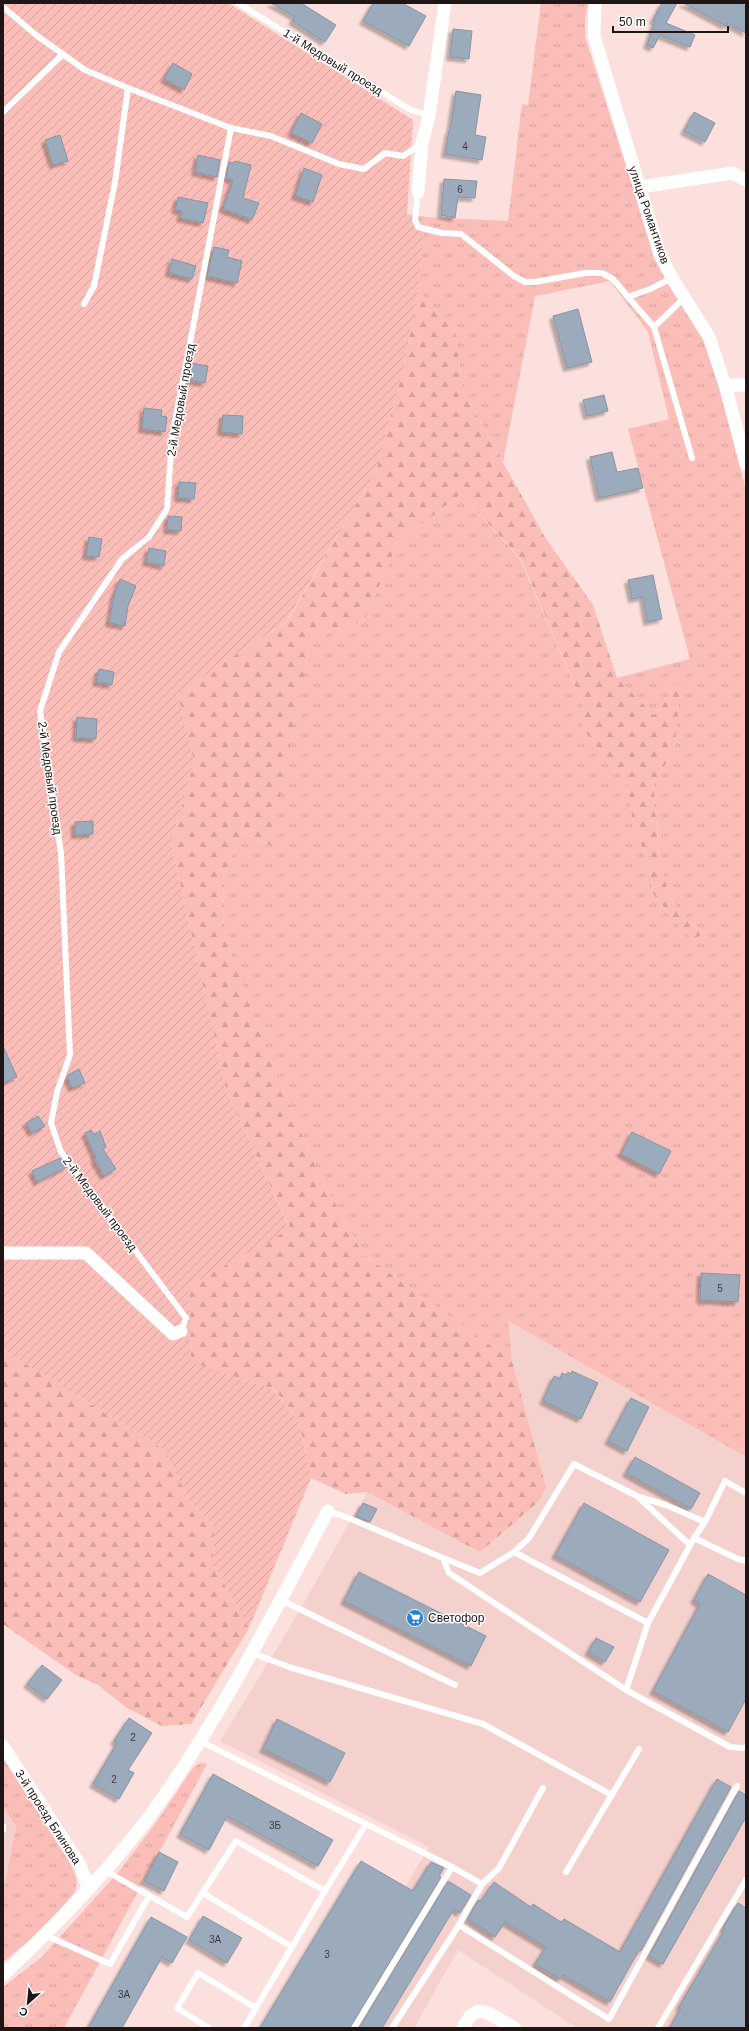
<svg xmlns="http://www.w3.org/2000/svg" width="749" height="2031" viewBox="0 0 749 2031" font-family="Helvetica,sans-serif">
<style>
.built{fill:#f5d1ce}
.grass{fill:url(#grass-tufts)}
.forest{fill:url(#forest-firs)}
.garden{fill:url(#garden-furrows)}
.building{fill:#9cabbc;stroke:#8695a5;filter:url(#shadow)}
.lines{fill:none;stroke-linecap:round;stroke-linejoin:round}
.service{stroke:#fff;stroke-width:6}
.minor{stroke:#fff;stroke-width:13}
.labels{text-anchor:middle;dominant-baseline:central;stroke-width:3;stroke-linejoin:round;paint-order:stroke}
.number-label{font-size:10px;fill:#3e3a3e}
.street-label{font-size:12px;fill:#1e1514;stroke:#fff}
.poi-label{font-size:12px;fill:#1e1514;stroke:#fff;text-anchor:start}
</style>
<defs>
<pattern id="grass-tufts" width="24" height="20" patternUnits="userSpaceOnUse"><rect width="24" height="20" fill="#fbbdb8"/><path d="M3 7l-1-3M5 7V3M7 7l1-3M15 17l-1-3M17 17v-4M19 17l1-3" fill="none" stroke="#d7a29d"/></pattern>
<pattern id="forest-firs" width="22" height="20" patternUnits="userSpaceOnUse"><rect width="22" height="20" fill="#fbbdb8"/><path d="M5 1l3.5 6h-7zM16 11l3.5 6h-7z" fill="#d7a29d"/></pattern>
<pattern id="garden-furrows" width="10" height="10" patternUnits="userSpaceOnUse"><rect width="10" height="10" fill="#fbbdb8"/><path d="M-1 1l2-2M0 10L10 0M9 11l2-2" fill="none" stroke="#d7a29d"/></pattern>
<filter id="shadow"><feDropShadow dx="-3.5" dy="3.5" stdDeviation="1" flood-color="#0004"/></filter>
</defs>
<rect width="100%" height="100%" fill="#fbe0dd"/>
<g class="built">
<polygon points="507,1321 746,1457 746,2028 577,2028 458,1950 414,2028 321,2028 429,1847 220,1741 293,1622 367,1492 480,1551 546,1487 512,1361"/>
<polygon points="3,1807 16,1826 3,1892"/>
</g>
<g class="grass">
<path d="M 541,3 L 588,3 L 585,19 L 585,37 L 655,257 L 699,329 L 713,361 L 746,491 L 746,1457 L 508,1321 L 512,1361 L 363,1254 L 318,1172 L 267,1051 L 224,936 L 223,878 L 242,832 L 269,846 L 312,635 L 364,621 L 398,542 L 461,494 L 520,559 L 586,712 L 582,729 L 626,781 L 634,829 L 649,863 L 653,894 L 683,931 L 695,941 L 702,933 C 695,926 685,920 679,912 C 657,881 657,819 653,782 L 674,753 L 681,674 L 666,701 L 654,715 L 616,678 L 690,659 L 628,429 L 669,419 L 648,332 L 610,281 L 535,296 L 503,462 L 464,393 L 455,331 L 418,290 L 425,217 L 508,221 L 522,104 L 528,105 Z"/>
<polygon points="3,1757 71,1865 77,1880 75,1892 42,1930 3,1962 3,1892 16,1826 3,1807"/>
<polygon points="200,1763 207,1764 64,2028 3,2028 3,1987 42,1957 121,1869 158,1820 193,1768"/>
</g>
<g class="forest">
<path d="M 418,290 L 455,331 L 464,393 L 546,539 L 593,605 L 617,678 L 654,715 L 666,701 L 681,674 L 688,680 L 680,693 L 674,753 L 653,782 C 657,819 657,881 679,912 C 685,920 695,926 702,933 L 695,941 L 683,931 L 653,894 L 649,863 L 634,829 L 626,781 L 582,729 L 586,712 L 521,559 L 461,494 L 398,542 L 364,621 L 312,635 L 270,846 L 242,832 L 223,878 L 224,936 L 267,1051 L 318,1172 L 363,1254 L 512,1361 L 546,1487 L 538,1502 L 480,1552 L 367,1492 L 346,1494 L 311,1478 L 299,1423 L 274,1389 L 191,1363 L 189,1286 L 290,1228 L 227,1093 L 171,844 L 194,761 L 177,692 L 286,623 L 376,471 L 403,370 Z"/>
<polygon points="3,1350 165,1450 190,1502 214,1526 213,1564 249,1628 191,1724 162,1726 127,1708 98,1685 76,1675 3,1624"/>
</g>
<polygon class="garden" points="3,3 228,3 413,120 407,214 425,217 418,290 403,370 376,471 285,623 177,693 194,761 171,844 227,1093 290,1229 189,1286 191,1362 273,1389 299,1423 311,1478 249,1628 213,1564 214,1526 190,1502 165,1450 3,1350"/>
<g class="building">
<polygon points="271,3 301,3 336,25 325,42 292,21 295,17"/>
<polygon points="373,3 402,3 426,16 409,46 363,21"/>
<polygon points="662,3 677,3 666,23 695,35 690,47 660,35 653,48 647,45 655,21 653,20"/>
<polygon points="683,3 740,3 746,6 746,33 727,23 726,26"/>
<polygon points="453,29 472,31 469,59 450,57"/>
<polygon points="173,63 192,74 184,90 164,79"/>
<polygon points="456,91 481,95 475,135 486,137 482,160 445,154 449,131 450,131"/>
<polygon points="694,112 715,123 705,142 684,131"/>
<polygon points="301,113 322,124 312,143 291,133"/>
<polygon points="60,135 68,161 53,165 45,140"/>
<polygon points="198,155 220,160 217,177 195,172"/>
<polygon points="235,161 251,165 243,198 259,203 252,220 223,209 233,180 226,178 229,162 234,163"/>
<polygon points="304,168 322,175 313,202 295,196"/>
<polygon points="444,179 477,181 475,198 458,197 455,218 441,215"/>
<polygon points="178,197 208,203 203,223 180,218 182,211 175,210"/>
<polygon points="214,247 229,250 227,257 242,261 237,283 207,276"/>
<polygon points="172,259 196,266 192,279 169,273"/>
<polygon points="578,309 592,362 567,368 553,316"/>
<polygon points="191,363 208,366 205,383 188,380"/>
<polygon points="604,395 608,411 587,416 583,400"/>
<polygon points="144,408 162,410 161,416 167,417 165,432 142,429"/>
<polygon points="223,415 243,416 242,434 221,432"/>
<polygon points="612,452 617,472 638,468 643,488 599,498 590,457"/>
<polygon points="179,482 196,483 194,499 178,498"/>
<polygon points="168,516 182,517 181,531 167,530"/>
<polygon points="89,537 102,539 99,557 86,556"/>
<polygon points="149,548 166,551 164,566 146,562"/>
<polygon points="653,575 662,619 647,622 643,597 632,599 628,580"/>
<polygon points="120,579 136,586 128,606 125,626 109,623 114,596"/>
<polygon points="99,669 114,672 112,685 96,682"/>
<polygon points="77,717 97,719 96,739 76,738"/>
<polygon points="93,821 93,834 75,835 75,822"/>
<polygon points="3,1046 17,1077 3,1083"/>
<polygon points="79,1069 85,1083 72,1088 67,1077 68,1075"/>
<polygon points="38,1116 45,1126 32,1133 26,1123"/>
<polygon points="91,1130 94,1134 100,1131 106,1147 103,1149 116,1169 104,1176 94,1159 96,1158 85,1133"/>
<polygon points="632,1132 671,1151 659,1174 621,1154"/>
<polygon points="60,1158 67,1167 37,1182 32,1171"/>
<polygon points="701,1273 740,1275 738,1302 700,1300"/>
<polygon points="572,1371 598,1383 581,1419 543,1401 554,1376 560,1379 562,1373 566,1375 568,1372 571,1374"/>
<polygon points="631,1398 649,1407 627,1451 608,1441"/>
<polygon points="635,1457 700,1493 691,1509 626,1473"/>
<polygon points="363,1503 377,1509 370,1522 356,1516"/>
<polygon points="584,1503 669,1550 640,1602 555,1555"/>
<polygon points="359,1572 486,1636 471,1666 344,1601"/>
<polygon points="708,1574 746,1595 746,1699 728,1732 653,1691 700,1604 694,1600"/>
<polygon points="596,1638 614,1647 605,1662 588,1652"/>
<polygon points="42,1665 62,1680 47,1699 27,1684"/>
<polygon points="129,1718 152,1733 128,1770 134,1773 119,1799 93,1784 117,1743 114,1741"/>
<polygon points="277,1719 345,1753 330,1782 263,1749"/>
<polygon points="213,1774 333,1840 318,1866 227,1816 209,1850 180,1834"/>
<polygon points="717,1779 731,1787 641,1951 639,1950 610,2002 563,1975 560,1979 535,1964 546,1947 505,1922 495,1937 468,1919 478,1900 481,1901 494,1882 531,1907 533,1904 561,1922 564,1919 620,1952"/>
<polygon points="739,1791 746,1795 746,1817 663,1964 649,1956"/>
<polygon points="159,1852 178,1862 164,1891 144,1881"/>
<polygon points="361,1861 413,1891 431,1862 444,1868 439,1876 441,1877 350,2028 260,2028"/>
<polygon points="448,1881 471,1895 460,1913 454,1909 382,2028 359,2028"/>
<polygon points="738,1903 746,1908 746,2028 670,2028 681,2008 679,2007 725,1929 723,1928"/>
<polygon points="203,1916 242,1938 227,1963 189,1940"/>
<polygon points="151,1917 187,1937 172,1963 162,1957 122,2028 88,2028"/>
</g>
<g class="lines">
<g class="service">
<polyline points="238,3 409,109 429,116"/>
<polyline points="3,7 36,35 85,70 128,88 231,128 271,136 339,164 364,169 385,153 403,156 421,144"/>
<polyline points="3,112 63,54"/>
<polyline points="418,192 415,220 418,227 442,233 461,234 514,276 525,282 535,282 585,273 602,273 613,279 628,297 650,289 672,278"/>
<polyline points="628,297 654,327"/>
<polyline points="684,298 654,327 692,458"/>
<polyline points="84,304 94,286 115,182 128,88"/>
<polyline points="181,1331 186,1318 61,1152 51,1123 57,1092 70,1055 61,853 40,711 59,652 122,559 149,537 167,509 172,437 231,128"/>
<polyline points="639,1497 666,1505 705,1522"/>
<polyline points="328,1511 351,1519 443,1558 449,1573 626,1690 648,1623 694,1538 705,1522 725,1481 746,1493"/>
<polyline points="694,1538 738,1559 746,1561"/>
<polyline points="514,1552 529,1538 574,1464 637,1496 690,1545"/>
<polyline points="443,1558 480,1573 514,1552 648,1623"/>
<polyline points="281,1600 455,1685"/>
<polyline points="252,1653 289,1667 483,1724 612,1795"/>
<polyline points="626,1690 730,1747 743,1748 746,1747"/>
<polyline points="200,1741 452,1867"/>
<polyline points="3,1826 3,1830"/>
<polyline points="104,1870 187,1917 236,1841 325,1891 244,2028"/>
<polyline points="566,1872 639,1749"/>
<polyline points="325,1891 366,1824"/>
<polyline points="203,1893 292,1947"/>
<polyline points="459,1925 482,1884 499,1868 543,1788"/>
<polyline points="45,1935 110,1964 149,1896"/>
<polyline points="209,2028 177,2008 198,1973 256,2008"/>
<polyline points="354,2028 452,1867 482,1884"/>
<polyline points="392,2028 459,1925 609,2019 737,1786"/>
<polyline points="658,2028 746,1880"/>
</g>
<g class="minor">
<polyline points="595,3 594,36 660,255 672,278 709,337 725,385 746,464"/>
<polyline points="640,187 732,173 746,180"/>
<polyline points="418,192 422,143 429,116 445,3"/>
<polyline points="725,385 746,385"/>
<polyline points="3,1253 86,1253 173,1334 181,1331"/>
<polyline points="3,1746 80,1865 88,1888"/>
<path d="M 3,1975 C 56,1925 108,1872 152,1813 C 220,1718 273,1614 328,1511"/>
<polyline points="463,2028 470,2016 478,2011 488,2013 515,2028"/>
</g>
</g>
<defs>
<g id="supermarket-disc" transform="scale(0.9)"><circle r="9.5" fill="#2f80cf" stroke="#fff"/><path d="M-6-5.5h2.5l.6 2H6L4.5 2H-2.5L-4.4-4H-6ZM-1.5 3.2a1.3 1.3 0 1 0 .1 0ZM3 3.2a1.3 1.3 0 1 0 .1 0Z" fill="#fff"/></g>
</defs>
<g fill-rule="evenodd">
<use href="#supermarket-disc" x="415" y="1618"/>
</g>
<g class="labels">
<g class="number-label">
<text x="465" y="146">4</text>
<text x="460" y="189">6</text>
<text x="720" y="1288">5</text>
<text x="133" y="1737">2</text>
<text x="114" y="1779">2</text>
<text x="275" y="1825">3Б</text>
<text x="215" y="1939">3А</text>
<text x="327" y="1954">3</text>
<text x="124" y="1994">3А</text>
</g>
<g class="street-label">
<text transform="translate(333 62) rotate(32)">1-й Медовый проезд</text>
<text transform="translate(649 215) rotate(71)">улица Романтиков</text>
<text transform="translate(181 400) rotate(-80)">2-й Медовый проезд</text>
<text transform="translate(50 778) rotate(82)">2-й Медовый проезд</text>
<text transform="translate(100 1204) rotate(53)">2-й Медовый проезд</text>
<text transform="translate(48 1817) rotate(57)">3-й проезд Блинова</text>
</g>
<g class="poi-label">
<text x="428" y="1618">Светофор</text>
</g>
</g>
<rect width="749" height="2031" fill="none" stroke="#1e1514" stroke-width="8"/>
<g transform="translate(28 2003) rotate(207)" stroke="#ffffff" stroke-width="3" paint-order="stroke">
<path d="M0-3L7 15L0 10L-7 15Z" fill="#1e1514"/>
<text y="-6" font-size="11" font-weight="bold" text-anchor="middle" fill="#1e1514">С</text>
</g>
<path d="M613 26v6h115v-6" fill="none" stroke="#1e1514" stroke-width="2"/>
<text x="619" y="26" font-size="12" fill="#1e1514" stroke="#ffffff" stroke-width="3" paint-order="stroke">50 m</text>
</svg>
